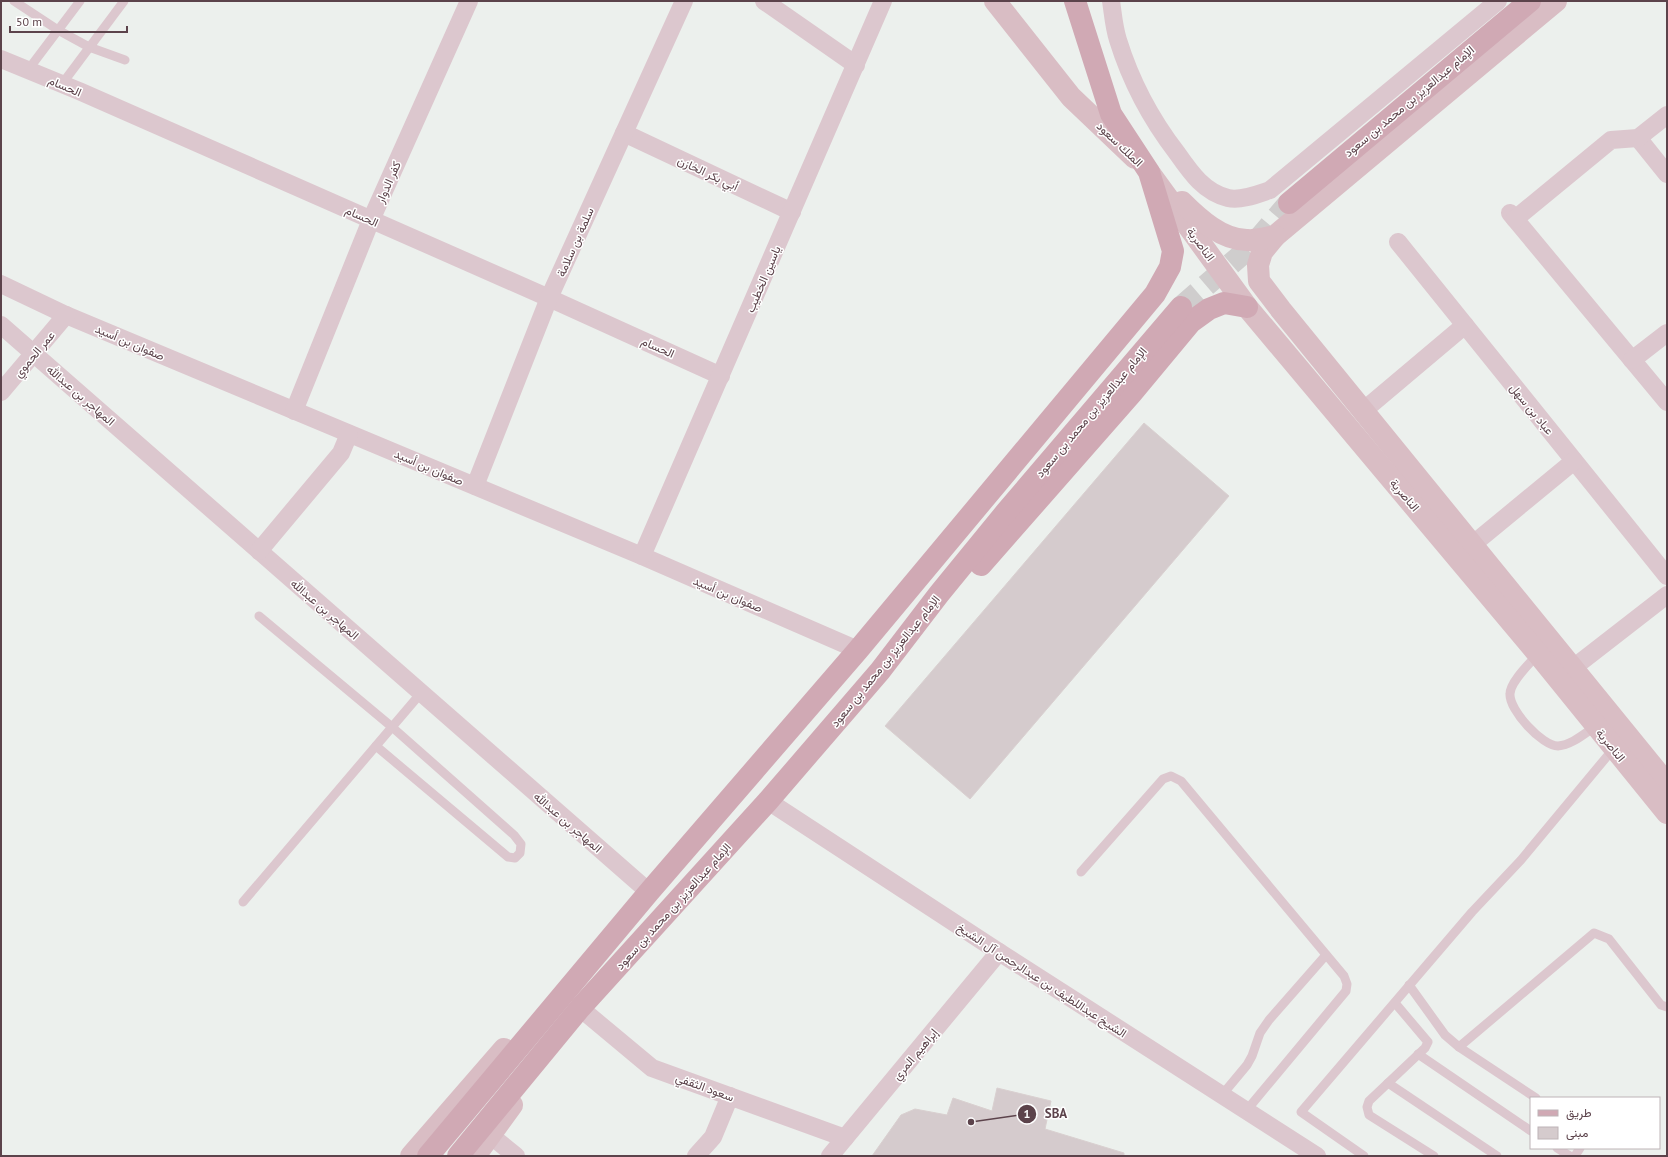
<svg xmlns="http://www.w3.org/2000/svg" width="1668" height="1157" viewBox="0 0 1668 1157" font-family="'PT Sans',Vazirmatn,sans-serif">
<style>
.building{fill:#d5cbcd;stroke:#d9d0d0}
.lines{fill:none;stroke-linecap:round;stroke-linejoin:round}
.primary-tunnel{stroke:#cfcdcd;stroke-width:22;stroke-dasharray:22 11;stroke-linecap:butt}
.lane{stroke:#dcc7ce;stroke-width:9}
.street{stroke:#dcc7ce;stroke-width:18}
.secondary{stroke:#d9bdc4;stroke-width:22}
.primary{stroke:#d0a9b4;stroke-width:22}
.labels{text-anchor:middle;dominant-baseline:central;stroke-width:3;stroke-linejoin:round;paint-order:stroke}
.street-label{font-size:12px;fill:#5c434b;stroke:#fff}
.leader{fill:none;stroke:#5c434b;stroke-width:1.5}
.callout-dot{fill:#5c434b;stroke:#fff;stroke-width:1.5}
.mark-label{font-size:12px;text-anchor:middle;font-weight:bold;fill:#fff}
.callout-label{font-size:13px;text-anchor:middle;font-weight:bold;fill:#5c434b;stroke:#fff;stroke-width:3;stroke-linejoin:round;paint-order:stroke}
</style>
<rect width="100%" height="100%" fill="#ecf0ed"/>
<g class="building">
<polygon points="1144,423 1229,496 970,799 885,726"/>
<polygon points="997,1088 1051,1101 1045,1129 1124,1153 1124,1156 872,1156 901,1115 915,1109 947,1115 953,1098 992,1111"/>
</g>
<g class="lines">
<polyline class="primary-tunnel" points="1181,307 1254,244 1289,203"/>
<g class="lane">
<polyline points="14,1 58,30 89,47 125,60"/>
<polyline points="28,70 80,1"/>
<polyline points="62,84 124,1"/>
<polyline points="259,616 392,727 514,835 521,844 520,853 515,858 508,857 376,746"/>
<path d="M 1538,654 C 1530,663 1510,682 1510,694 C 1509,710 1542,746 1558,746 C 1572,745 1585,733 1596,726"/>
<polyline points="1081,872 1163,779 1171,776 1181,781 1344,976 1347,984 1346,991 1246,1111"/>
<polyline points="243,902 421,693"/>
<polyline points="1409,985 1445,1035 1459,1047 1536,1098"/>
<polyline points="1395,1003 1428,1042 1425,1048 1369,1101 1367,1107 1369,1115 1434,1156"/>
<polyline points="1459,1047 1594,933 1609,939 1661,1005 1667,1007"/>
<polyline points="1418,1054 1531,1131"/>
<polyline points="1388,1083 1497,1156"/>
<polyline points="1222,1095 1247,1065 1252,1056 1260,1033 1269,1020 1326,955"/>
<polyline points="1557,1148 1570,1156"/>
<polyline points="1364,1156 1301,1112 1472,912 1521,860 1614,748"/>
<polyline points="1575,1156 1580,1148"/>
</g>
<g class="street">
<polyline points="764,1 856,65"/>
<path d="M 1111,1 C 1113,14 1114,28 1118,40 C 1131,82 1150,118 1177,153 C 1191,173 1204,192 1228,198 C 1241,201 1258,194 1270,190 L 1498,1"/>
<polyline points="1,59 79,91 549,298 721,376"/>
<polyline points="624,133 792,212"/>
<polyline points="1638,138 1667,174"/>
<polyline points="1510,213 1667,402"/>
<polyline points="1515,219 1611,140 1638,138 1667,115"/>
<polyline points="1398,242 1667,576"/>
<polyline points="1,284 66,315 642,556 858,650"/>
<polyline points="1,325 649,892"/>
<polyline points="1632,360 1667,333"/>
<polyline points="1,392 66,315"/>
<polyline points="294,411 371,220 469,1"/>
<polyline points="1363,411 1465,325"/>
<polyline points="475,486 549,298 684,1"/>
<polyline points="1472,545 1574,461"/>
<polyline points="259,551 341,453 349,434"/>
<polyline points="642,556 883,1"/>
<polyline points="1573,668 1667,595"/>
<polyline points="768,801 999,952 1317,1156"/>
<polyline points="580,1008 652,1068 845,1138"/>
<polyline points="490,1135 516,1156"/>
<polyline points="696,1156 713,1137 730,1096"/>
<polyline points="830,1156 999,952"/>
</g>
<g class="secondary">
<polyline points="995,1 1071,97 1135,158"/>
<polyline points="1556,1 1275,236 1262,252 1258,265 1259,281 1281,310 1667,784"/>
<polyline points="1151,175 1247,307 1538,654 1667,813"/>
<path d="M 1182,202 C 1199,219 1222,240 1247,240 C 1256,241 1266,238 1275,236"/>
<polyline points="411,1156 504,1049"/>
<polyline points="475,1156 512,1105"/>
</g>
<g class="primary">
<polyline points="1289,203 1530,1"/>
<polyline points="981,565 1132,393 1191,322 1209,309 1224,303 1247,307"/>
<polyline points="428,1156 649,892 858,650 1155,294 1170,267 1173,251 1149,172 1111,114 1075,1"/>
<polyline points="458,1156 580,1008 768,801 880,671 939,594 1006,512 1181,307"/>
</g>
</g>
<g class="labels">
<g class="street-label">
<text transform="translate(65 86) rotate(23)">الحسام</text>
<text transform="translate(1409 101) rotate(-40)">الإمام عبدالعزيز بن محمد بن سعود</text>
<text transform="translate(1120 144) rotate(44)">الملك سعود</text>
<text transform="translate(708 173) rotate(25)">أبي بكر الخازن</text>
<text transform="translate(388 182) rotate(-66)">كفر الدوار</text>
<text transform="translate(362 216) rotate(24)">الحسام</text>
<text transform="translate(575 242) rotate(-66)">سلمة بن سلامة</text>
<text transform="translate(1201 244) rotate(54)">الناصرية</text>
<text transform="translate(763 279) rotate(-67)">ياسين الخطيب</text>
<text transform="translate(130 342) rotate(23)">صفوان بن أسيد</text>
<text transform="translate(658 347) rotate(24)">الحسام</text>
<text transform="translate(34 354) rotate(-50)">عمر الحموي</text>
<text transform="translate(81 395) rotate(41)">المهاجر بن عبدالله</text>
<text transform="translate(1532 409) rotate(51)">عباد بن سهل</text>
<text transform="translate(1091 412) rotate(-50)">الإمام عبدالعزيز بن محمد بن سعود</text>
<text transform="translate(429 467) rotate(23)">صفوان بن أسيد</text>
<text transform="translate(1405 495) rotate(50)">الناصرية</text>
<text transform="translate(728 594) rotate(23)">صفوان بن أسيد</text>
<text transform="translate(325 609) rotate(41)">المهاجر بن عبدالله</text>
<text transform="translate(885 661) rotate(-51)">الإمام عبدالعزيز بن محمد بن سعود</text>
<text transform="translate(1611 745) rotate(51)">الناصرية</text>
<text transform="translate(568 822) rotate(41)">المهاجر بن عبدالله</text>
<text transform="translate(673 906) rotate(-48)">الإمام عبدالعزيز بن محمد بن سعود</text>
<text transform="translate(1042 980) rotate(33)">الشيخ عبداللطيف بن عبدالرحمن آل الشيخ</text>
<text transform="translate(915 1054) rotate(-50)">إبراهيم المري</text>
<text transform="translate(705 1087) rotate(20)">سعود الثقفي</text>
</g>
</g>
<path class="leader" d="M971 1122L1027 1114"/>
<g class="callout-dot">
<circle cx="971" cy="1122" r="4"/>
<circle cx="1027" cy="1114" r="10"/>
</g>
<g class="mark-label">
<text x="1027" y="1118">1</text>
</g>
<g class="callout-label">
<text x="1056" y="1118">SBA</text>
</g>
<rect width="1668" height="1157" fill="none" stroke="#5c434b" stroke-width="4"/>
<rect x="1530" y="1097" width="130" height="52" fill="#ffffff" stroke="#beb4b7"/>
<rect x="1538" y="1110" width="20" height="6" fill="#d0a9b4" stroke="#beb4b7"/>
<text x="1566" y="1117" font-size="12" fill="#5c434b">طريق</text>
<rect x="1538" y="1127" width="20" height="12" fill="#d5cbcd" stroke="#beb4b7"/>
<text x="1566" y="1137" font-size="12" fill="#5c434b">مبنى</text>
<path d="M10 26v6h117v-6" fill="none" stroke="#5c434b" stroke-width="2"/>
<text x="16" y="26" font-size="12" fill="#5c434b" stroke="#ffffff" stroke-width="3" paint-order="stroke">50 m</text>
</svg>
